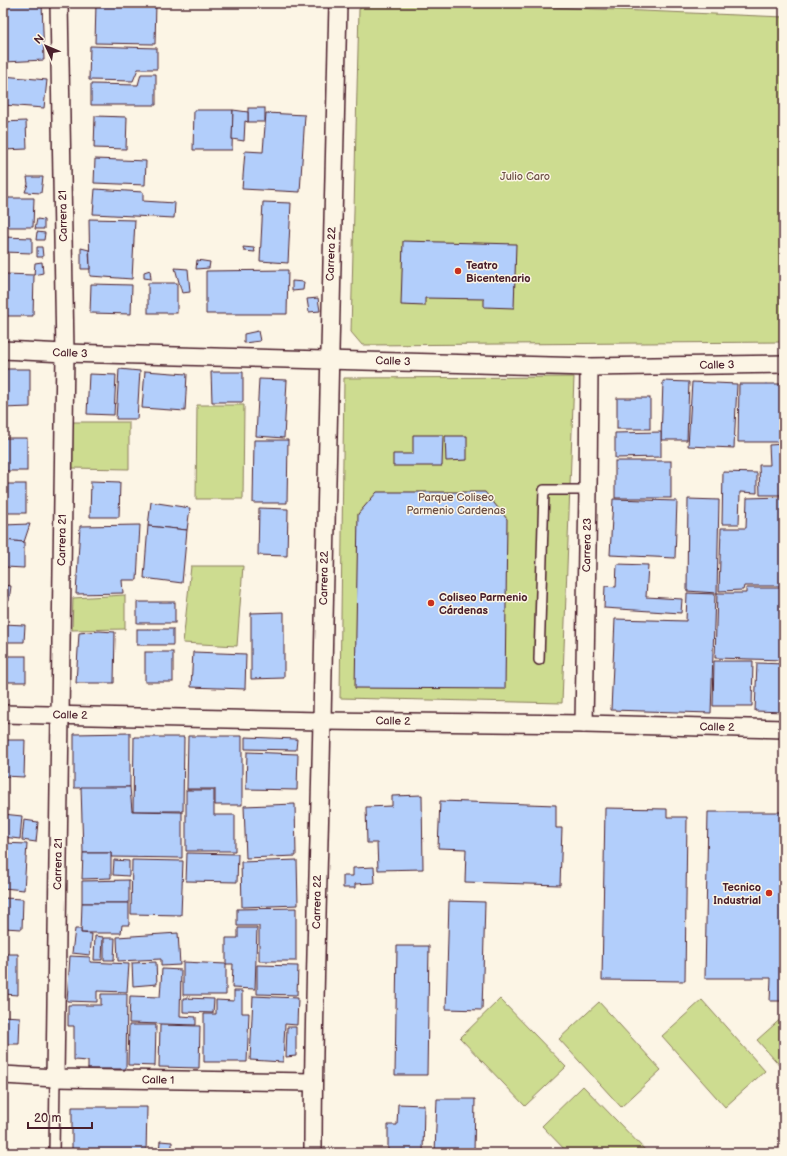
<svg xmlns="http://www.w3.org/2000/svg" width="787" height="1156" viewBox="0 0 787 1156" font-family="'Balsamiq Sans',sans-serif">
<style>
.green{fill:#cddc90;stroke:#8c7e5e}
.building{fill:#b2cefb;stroke:#4a1f2b}
.lines{fill:none;stroke-linecap:round;stroke-linejoin:round}
.lane-casing{stroke:#4a1f2b;stroke-width:12}
.street-casing{stroke:#4a1f2b;stroke-width:20}
.lane{stroke:#fcf5e5;stroke-width:9}
.street{stroke:#fcf5e5;stroke-width:17}
.poi-dot{fill:#c8321e;stroke:#fcf5e5;stroke-width:1.5}
.labels{text-anchor:middle;dominant-baseline:central;stroke-width:3;stroke-linejoin:round;paint-order:stroke}
.park-label{font-size:11px;fill:#6b4e44;stroke:#fcf5e5}
.street-label{font-size:11px;fill:#4a1f2b;stroke:#fcf5e5}
.poi-label{font-size:11px;font-weight:bold;fill:#4a1f2b;stroke:#fcf5e5;text-anchor:start}
</style>
<rect width="100%" height="100%" fill="#fcf5e5"/>
<filter id="ink" filterUnits="userSpaceOnUse"><feTurbulence type="fractalNoise" baseFrequency=".025" numOctaves="2"/><feDisplacementMap in="SourceGraphic" scale="8" xChannelSelector="R" yChannelSelector="G"/><feConvolveMatrix kernelMatrix="1 2 1 2 8 2 1 2 1" color-interpolation-filters="sRGB"/></filter>
<g filter="url(#ink)">
<g class="green">
<polygon points="369,3 453,3 784,17 784,342 362,345 351,332 359,9"/>
<polygon points="574,377 562,703 340,698 344,378"/>
<polygon points="197,405 244,405 243,499 196,499"/>
<polygon points="72,422 129,422 129,469 71,468"/>
<polygon points="191,566 243,566 237,646 183,643"/>
<polygon points="125,595 125,629 72,630 73,598"/>
<polygon points="500,999 566,1067 525,1106 460,1038"/>
<polygon points="702,1000 765,1071 725,1107 662,1036"/>
<polygon points="599,1002 661,1070 621,1107 559,1039"/>
<polygon points="784,1016 784,1070 757,1040"/>
<polygon points="583,1086 648,1153 568,1153 542,1126"/>
</g>
<g class="building">
<polygon points="42,3 44,60 5,62 3,5"/>
<polygon points="96,3 156,3 155,44 95,43"/>
<polygon points="90,46 157,48 157,69 138,69 133,81 89,80"/>
<polygon points="141,74 156,74 156,105 91,105 91,84 138,85"/>
<polygon points="3,76 47,80 44,108 3,105"/>
<rect x="248" y="108" width="17" height="14"/>
<polygon points="194,110 233,110 232,150 193,150"/>
<polygon points="233,110 248,112 248,122 245,121 244,141 232,139"/>
<polygon points="266,113 305,115 300,192 242,189 245,151 263,152"/>
<polygon points="95,116 127,117 126,149 94,148"/>
<polygon points="26,121 27,149 3,150 3,122"/>
<polygon points="95,159 146,161 145,185 94,183"/>
<polygon points="27,177 43,177 41,193 25,192 28,184"/>
<polygon points="95,189 143,192 143,201 175,203 174,218 93,214"/>
<polygon points="3,198 34,198 33,227 3,227"/>
<polygon points="263,202 291,203 288,263 260,261"/>
<polygon points="37,219 44,220 44,229 35,229"/>
<polygon points="89,219 135,220 132,279 90,276"/>
<polygon points="37,232 45,233 44,240 36,240"/>
<polygon points="3,237 32,238 32,253 3,252"/>
<polygon points="403,241 516,244 514,308 484,307 484,299 425,298 425,306 401,305"/>
<polygon points="37,247 42,247 43,257 37,257"/>
<polygon points="243,247 254,248 255,252 244,251"/>
<polygon points="81,248 89,250 90,269 81,269"/>
<polygon points="197,260 210,262 209,268 196,269"/>
<polygon points="42,262 43,273 34,275 35,263"/>
<polygon points="175,268 188,269 190,292 182,293"/>
<polygon points="150,270 151,279 144,278 144,272"/>
<polygon points="288,270 287,314 206,314 206,271"/>
<polygon points="5,274 34,275 33,316 4,316"/>
<polygon points="292,281 304,282 303,290 292,291"/>
<rect x="148" y="283" width="29" height="30"/>
<polygon points="91,284 132,285 131,314 90,313"/>
<polygon points="318,298 320,311 309,312 307,299"/>
<polygon points="258,331 260,341 244,343 244,334"/>
<polygon points="3,369 30,369 30,407 3,408"/>
<polygon points="119,369 140,371 137,419 116,419"/>
<polygon points="145,371 187,374 185,411 142,408"/>
<polygon points="211,372 243,372 243,402 212,402"/>
<polygon points="89,374 116,375 114,415 87,414"/>
<polygon points="259,379 287,380 284,438 256,436"/>
<polygon points="663,381 689,382 687,440 661,440"/>
<polygon points="692,382 737,384 734,448 688,446"/>
<polygon points="739,384 784,384 783,442 738,442"/>
<rect x="617" y="398" width="33" height="31"/>
<polygon points="661,432 661,457 615,458 615,433"/>
<polygon points="413,435 443,435 442,466 393,466 393,454 413,454"/>
<polygon points="445,436 467,436 467,460 446,461"/>
<rect x="3" y="438" width="24" height="33"/>
<polygon points="254,440 288,440 287,503 253,503"/>
<polygon points="784,444 784,495 760,495 759,465 770,465 769,445"/>
<rect x="615" y="461" width="56" height="37"/>
<polygon points="723,472 757,473 757,493 740,492 739,524 722,524"/>
<polygon points="91,481 120,482 119,517 90,517"/>
<rect x="3" y="484" width="23" height="29"/>
<polygon points="377,492 485,492 507,519 505,689 355,688 358,514"/>
<polygon points="784,497 784,586 744,586 743,590 719,591 721,528 746,528 747,498"/>
<polygon points="613,499 677,501 675,558 610,555"/>
<polygon points="688,499 719,500 717,593 687,591"/>
<polygon points="151,502 190,508 187,530 148,526"/>
<polygon points="259,508 288,509 287,556 258,555"/>
<polygon points="30,524 24,542 3,540 3,525"/>
<polygon points="140,525 137,580 122,580 123,593 76,594 80,526"/>
<polygon points="148,526 187,530 182,583 144,578"/>
<polygon points="3,540 24,542 24,568 5,567"/>
<polygon points="617,564 648,565 646,597 682,599 681,613 604,608 605,586 616,587"/>
<polygon points="3,585 11,586 9,601 3,600"/>
<polygon points="746,588 784,588 784,660 715,658 717,593 746,593"/>
<polygon points="687,593 715,594 711,713 611,710 615,619 686,621"/>
<rect x="137" y="602" width="38" height="21"/>
<polygon points="284,612 284,678 251,679 251,613"/>
<polygon points="3,624 25,625 24,642 3,642"/>
<rect x="137" y="629" width="36" height="16"/>
<polygon points="99,631 115,632 114,683 76,683 79,633"/>
<rect x="145" y="652" width="28" height="30"/>
<polygon points="193,652 246,654 245,689 191,687"/>
<rect x="3" y="656" width="23" height="26"/>
<polygon points="714,661 753,661 752,706 713,706"/>
<polygon points="757,663 784,664 784,712 755,711"/>
<polygon points="130,733 130,787 74,788 74,734"/>
<polygon points="188,736 242,736 242,805 215,805 215,789 187,789"/>
<polygon points="134,737 184,737 183,811 133,811"/>
<polygon points="245,737 297,739 296,750 245,749"/>
<polygon points="3,740 25,740 24,777 3,776"/>
<polygon points="247,752 298,754 297,790 246,789"/>
<polygon points="81,787 130,787 132,811 182,812 182,858 111,857 111,853 83,853"/>
<polygon points="186,790 214,790 214,815 235,815 235,851 186,851"/>
<polygon points="422,795 423,869 378,870 377,843 367,843 366,807 392,806 392,796"/>
<polygon points="440,801 556,805 556,828 562,828 560,885 465,882 466,849 438,848"/>
<polygon points="295,804 296,856 246,858 244,806"/>
<polygon points="605,808 667,809 667,817 687,817 685,981 602,980"/>
<polygon points="708,812 784,812 784,1001 770,1001 771,978 705,978"/>
<polygon points="3,814 22,816 20,839 3,837"/>
<polygon points="24,820 38,822 36,842 22,840"/>
<polygon points="3,843 27,844 24,890 3,888"/>
<polygon points="83,853 111,853 111,878 82,879"/>
<polygon points="187,853 238,854 237,882 186,881"/>
<polygon points="114,860 129,861 129,876 113,875"/>
<polygon points="132,860 183,861 181,915 131,914"/>
<polygon points="297,860 298,905 242,907 241,862"/>
<polygon points="374,867 375,883 355,884 355,888 343,888 343,876 353,876 353,868"/>
<polygon points="129,880 129,903 82,903 82,881"/>
<polygon points="3,898 23,899 22,929 3,928"/>
<polygon points="449,901 485,902 482,1010 446,1009"/>
<polygon points="82,903 129,903 129,925 122,925 121,933 81,933"/>
<polygon points="296,908 296,961 259,961 259,926 237,926 237,909"/>
<polygon points="238,928 257,928 255,989 232,988 233,964 226,964 226,938 238,938"/>
<polygon points="75,929 81,929 81,933 92,934 90,955 72,953"/>
<polygon points="178,933 180,965 161,966 161,959 118,961 117,937"/>
<polygon points="95,936 103,937 102,960 94,960"/>
<polygon points="104,938 115,938 114,960 104,960"/>
<polygon points="397,946 429,946 427,1075 395,1075"/>
<polygon points="3,954 18,954 18,995 3,994"/>
<polygon points="70,956 90,957 90,962 129,964 127,992 97,991 97,1002 67,1001"/>
<polygon points="156,962 157,984 133,986 132,963"/>
<polygon points="183,962 226,964 226,995 183,995"/>
<polygon points="257,965 298,966 297,995 257,994"/>
<polygon points="162,969 181,970 180,1016 196,1017 196,1025 129,1023 130,996 160,997"/>
<polygon points="234,991 242,991 242,1013 249,1013 247,1062 204,1062 204,1014 216,1014 216,1000 234,1001"/>
<polygon points="101,994 127,994 126,1069 88,1069 88,1061 74,1060 74,1026 68,1026 68,1005 101,1005"/>
<polygon points="253,996 298,998 297,1025 285,1024 283,1062 250,1060"/>
<polygon points="183,998 214,999 213,1013 183,1012"/>
<polygon points="3,1016 20,1017 19,1044 3,1044"/>
<polygon points="129,1025 156,1025 155,1066 128,1065"/>
<polygon points="160,1025 200,1026 199,1068 159,1067"/>
<polygon points="287,1027 296,1027 296,1056 286,1057"/>
<polygon points="437,1099 475,1099 474,1153 435,1153"/>
<polygon points="398,1104 424,1105 423,1153 388,1153 388,1125 397,1125"/>
<polygon points="72,1107 147,1107 146,1153 72,1153"/>
<polygon points="160,1141 172,1142 172,1153 159,1153"/>
</g>
<g class="lines">
<g class="lane-casing">
<g id="lane">
<polyline points="539,660 544,490 588,490"/>
<polyline points="54,1153 55,1078"/>
</g>
</g>
<g class="street-casing">
<g id="street">
<polyline points="3,350 65,353 589,367 784,364"/>
<polyline points="3,714 322,721 584,724 784,729"/>
<polyline points="584,724 588,490 589,367"/>
<polyline points="3,1075 55,1078 313,1082"/>
<polyline points="55,1078 65,353 59,3"/>
<path d="M 313,1153 C 313,1009 319,864 322,720 C 327,481 331,242 338,3"/>
</g>
</g>
<use href="#lane" class="lane"/>
<use href="#street" class="street"/>
</g>
</g>
<g class="poi-dot">
<circle cx="458" cy="271" r="4"/>
<circle cx="431" cy="603" r="4"/>
<circle cx="769" cy="893" r="4"/>
</g>
<g class="labels">
<g class="park-label">
<text x="525" y="176">Julio Caro</text>
<text x="456" y="497">Parque Coliseo<tspan x="456" dy="13">Parmenio Cardenas</tspan></text>
</g>
<g class="street-label">
<text transform="translate(63 216) rotate(-91)">Carrera 21</text>
<text transform="translate(331 254) rotate(-88)">Carrera 22</text>
<text transform="translate(70 353) rotate(2)">Calle 3</text>
<text transform="translate(393 361) rotate(2)">Calle 3</text>
<text transform="translate(717 365) rotate(-1)">Calle 3</text>
<text transform="translate(62 540) rotate(-89)">Carrera 21</text>
<text transform="translate(587 545) rotate(-89)">Carrera 23</text>
<text transform="translate(324 578) rotate(-89)">Carrera 22</text>
<text transform="translate(70 715) rotate(1)">Calle 2</text>
<text transform="translate(393 721) rotate(1)">Calle 2</text>
<text transform="translate(717 727) rotate(1)">Calle 2</text>
<text transform="translate(58 864) rotate(-89)">Carrera 21</text>
<text transform="translate(317 902) rotate(-89)">Carrera 22</text>
<text transform="translate(158 1080) rotate(1)">Calle 1</text>
</g>
<g class="poi-label">
<text x="466" y="265">Teatro<tspan x="466" dy="13">Bicentenario</tspan></text>
<text x="439" y="597">Coliseo Parmenio<tspan x="439" dy="13">Cárdenas</tspan></text>
<text x="761" y="887" text-anchor="end">Tecnico<tspan x="761" dy="13">Industrial</tspan></text>
</g>
</g>
<rect width="787" height="1156" fill="none" stroke="#fcf5e5" stroke-width="16"/>
<rect x="8" y="8" width="771" height="1140" fill="none" stroke="#4a1f2b" stroke-width="1.5" filter="url(#ink)"/>
<g transform="translate(46 46) rotate(314)" stroke="#fcf5e5" stroke-width="3" paint-order="stroke">
<path d="M0-3L7 15L0 10L-7 15Z" fill="#4a1f2b"/>
<text y="-6" font-size="11" font-weight="bold" text-anchor="middle" fill="#4a1f2b">N</text>
</g>
<path d="M28 1122v6h64v-6" fill="none" stroke="#4a1f2b" stroke-width="2"/>
<text x="34" y="1122" font-size="12" fill="#4a1f2b" stroke="#fcf5e5" stroke-width="3" paint-order="stroke">20 m</text>
</svg>
